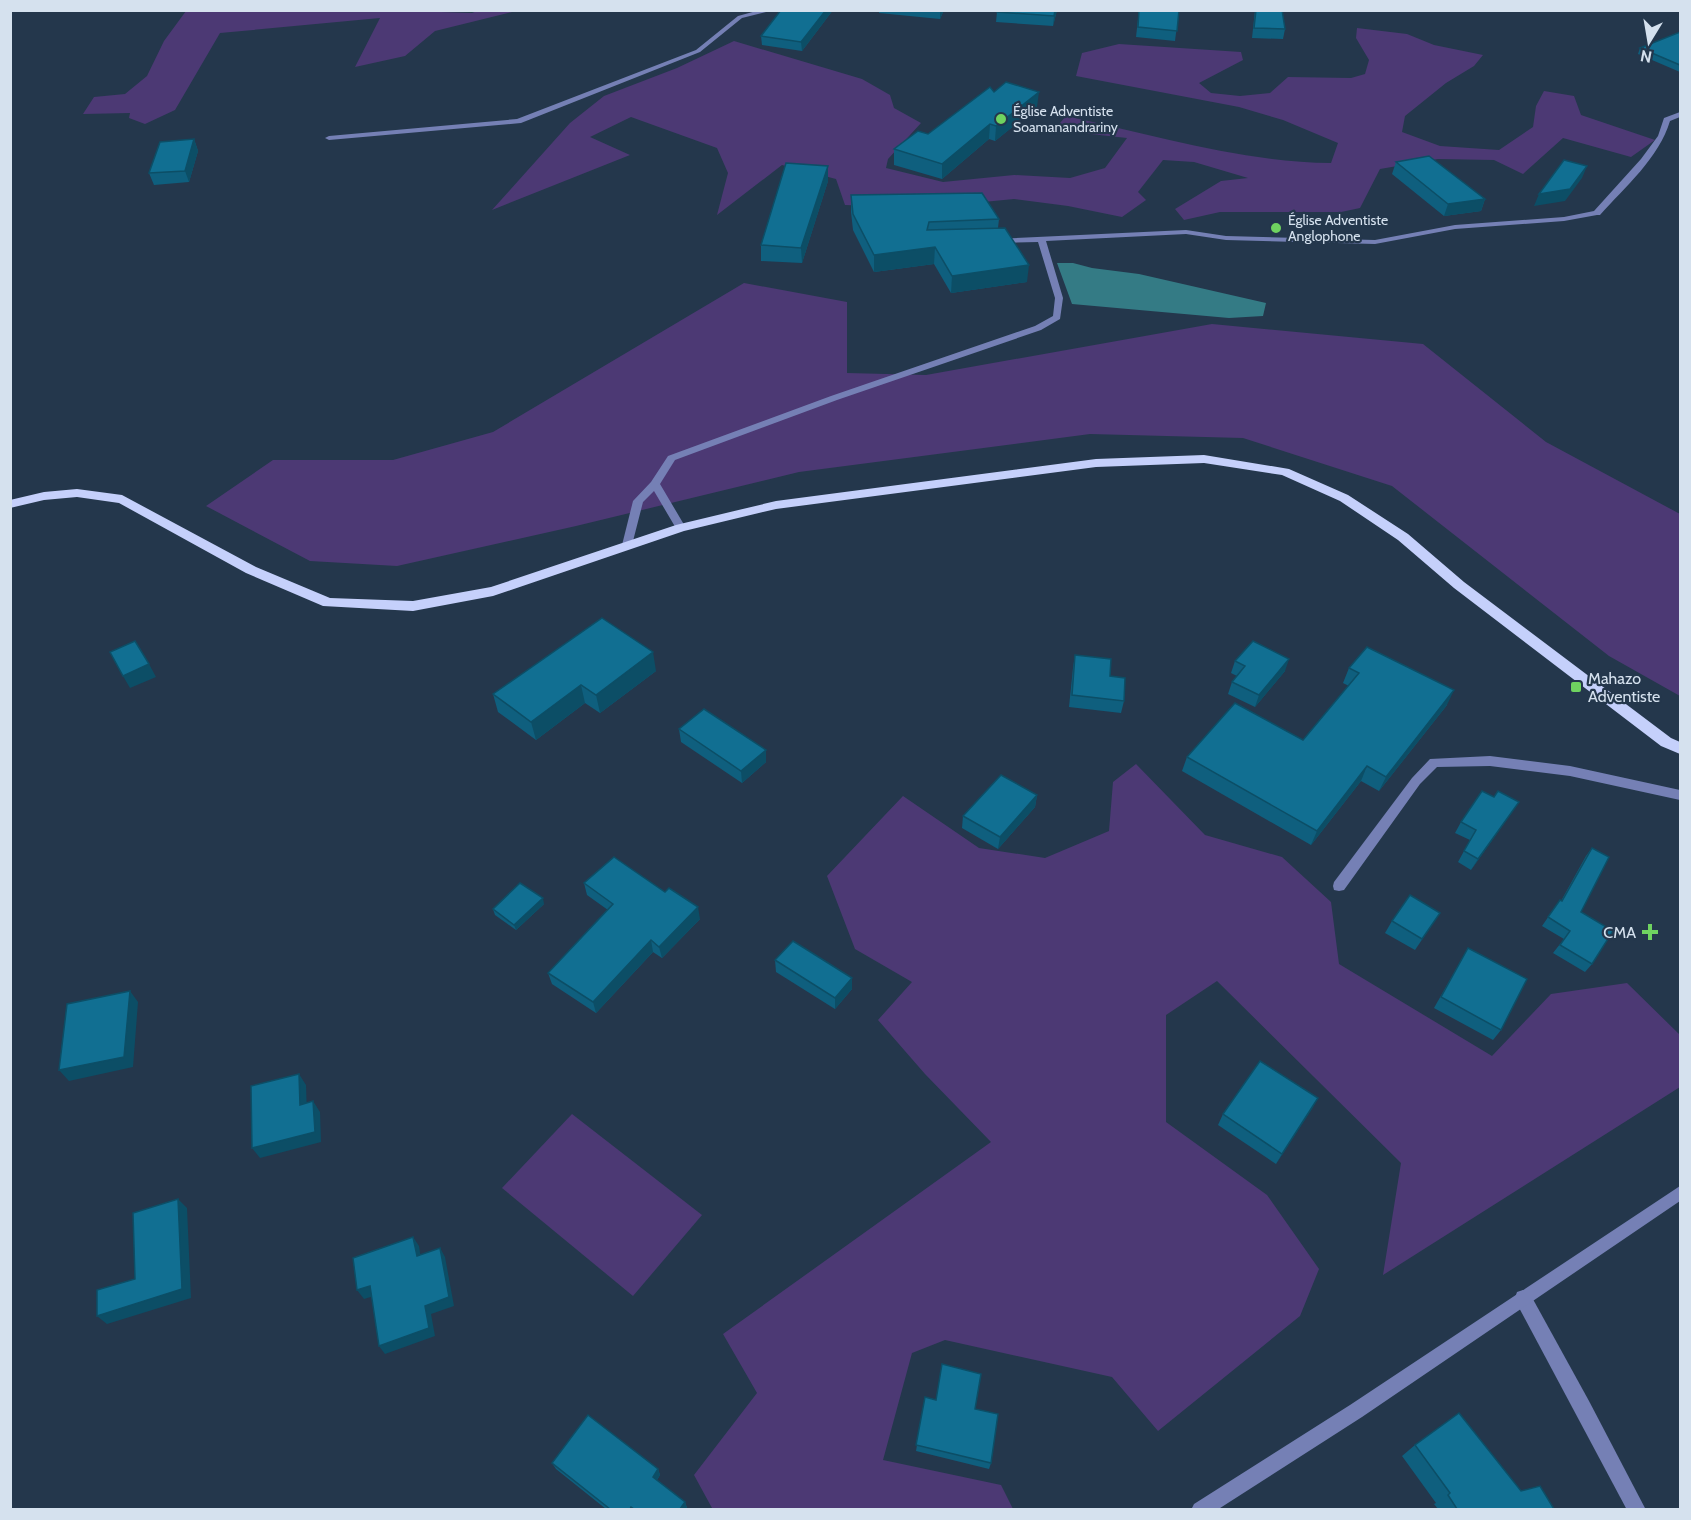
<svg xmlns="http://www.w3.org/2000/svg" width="1691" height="1520" viewBox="0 0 1691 1520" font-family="Cabin,sans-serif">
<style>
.green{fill:#4c3974}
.water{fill:#347b85}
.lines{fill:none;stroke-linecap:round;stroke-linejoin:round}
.path{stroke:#79899a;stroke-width:2;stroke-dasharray:1.5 1.5;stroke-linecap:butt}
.service{fill:#7580b5;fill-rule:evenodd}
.minor{fill:#7580b5;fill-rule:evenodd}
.tertiary{fill:#7580b5;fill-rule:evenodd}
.primary{fill:#c5d0fb;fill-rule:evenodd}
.wall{fill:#0f5f7e}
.shaded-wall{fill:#0c4e66}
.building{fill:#116f92;stroke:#0c4e66;stroke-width:1.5}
.poi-dot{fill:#6fd360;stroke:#24374c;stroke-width:2}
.labels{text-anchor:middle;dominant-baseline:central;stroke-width:4.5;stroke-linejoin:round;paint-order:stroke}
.far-poi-label{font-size:14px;fill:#d5e1ee;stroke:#24374c;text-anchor:start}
.poi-label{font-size:16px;fill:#d5e1ee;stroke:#24374c;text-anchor:start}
</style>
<rect width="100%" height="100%" fill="#24374c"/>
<g class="green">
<polygon points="409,11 472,13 477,11 516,11 435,31 405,56 355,67 380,18 220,33 175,110 145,124 129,118 130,113 83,114 94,97 125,94 147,76 164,41 186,11"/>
<path d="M 1357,28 L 1407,34 L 1434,45 L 1483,55 L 1474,66 L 1446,83 L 1405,116 L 1402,132 L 1440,146 L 1499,150 L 1533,127 L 1536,106 L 1544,91 L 1574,96 L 1581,115 L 1655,140 L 1631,157 L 1563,138 L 1523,174 L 1494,160 L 1438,159 L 1380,169 L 1360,208 L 1341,212 L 1220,212 L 1184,220 L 1175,209 L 1221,181 L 1248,178 L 1194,162 L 1163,160 L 1138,192 L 1146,200 L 1122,217 L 1068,206 L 1014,199 L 922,208 L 845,205 L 836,179 L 782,165 L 717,215 L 728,173 L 717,148 L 631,117 L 590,137 L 630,155 L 492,210 L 570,123 L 604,96 L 677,68 L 734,41 L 862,79 L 890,95 L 894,108 L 921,123 L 888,159 L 886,168 L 943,182 L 1014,175 L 1070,178 L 1105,168 L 1127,138 L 1054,130 L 1066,116 C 1153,135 1242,162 1331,163 L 1338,143 L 1283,120 L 1239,107 L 1076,76 L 1082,53 L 1119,44 L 1241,52 L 1243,60 L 1199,83 L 1211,93 L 1240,96 L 1270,93 L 1288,77 L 1351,78 L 1365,74 L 1369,60 L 1356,38 Z"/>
<polygon points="744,283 847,302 847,373 926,375 1212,324 1423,344 1546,442 1680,514 1680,696 1609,656 1392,486 1243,438 1090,434 799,472 576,526 397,566 310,561 206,506 273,460 393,460 493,432"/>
<polygon points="1136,764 1205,835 1282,857 1331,902 1339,964 1492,1056 1551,994 1627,983 1680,1035 1680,1087 1383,1275 1401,1163 1217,981 1166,1015 1166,1122 1267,1195 1319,1269 1300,1316 1158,1431 1112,1377 945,1340 912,1353 883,1460 1001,1485 1013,1509 710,1509 712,1508 694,1475 757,1393 723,1334 991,1142 925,1074 878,1020 912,982 855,949 827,876 903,796 979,848 1045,858 1109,831 1113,782"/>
<polygon points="572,1114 702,1215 633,1296 502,1188"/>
</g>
<polygon class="water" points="1057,263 1073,263 1092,268 1139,274 1266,303 1263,316 1229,318 1072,304"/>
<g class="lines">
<polyline class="path" points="10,14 12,10"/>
<polygon class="service" points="1490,756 1570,766 1680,790 1680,800 1570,776 1490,766 1437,767 1420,784 1344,890 1339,891 1334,890 1333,886 1334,882 1412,778 1430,759"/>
<g class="minor">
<polygon points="760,10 774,10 742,18 700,52 521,123 329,140 325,138 329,136 517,119 696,50 738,16"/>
<path d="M 1680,112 L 1680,117 L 1670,121 C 1659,158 1625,187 1600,215 L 1597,215 L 1564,221 L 1455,229 L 1375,244 L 1226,240 L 1186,234 L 1046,241 L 1063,298 L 1060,319 L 1041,330 L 837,400 L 675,460 L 660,484 L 686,528 L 685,530 L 677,530 L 654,491 L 643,502 L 632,545 L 627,548 L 622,545 L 633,501 L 651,482 L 668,456 L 831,396 L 1035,326 L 1053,316 L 1055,298 L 1038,242 L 998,243 L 995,243 L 995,239 L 1186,230 L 1226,236 L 1375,240 L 1455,225 L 1564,217 L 1594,211 L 1641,159 L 1658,136 L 1664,118 Z"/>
<polygon points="1523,1290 1529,1292 1589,1401 1646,1510 1627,1510 1517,1304 1515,1298 1517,1292"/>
</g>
<polygon class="tertiary" points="1680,1186 1680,1201 1362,1417 1217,1510 1191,1510 1194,1504 1350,1405"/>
<polygon class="primary" points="1204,455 1289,469 1348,495 1408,534 1464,582 1671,738 1680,742 1680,754 1661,746 1454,588 1398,540 1340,501 1282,475 1204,463 1096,467 776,509 684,531 493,596 413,611 323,606 246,573 119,503 77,497 44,500 10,508 10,500 44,492 77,489 122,495 256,567 330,598 413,601 491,587 676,525 776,501 1096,459"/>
</g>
<g class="wall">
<polygon points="781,10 833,10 802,51 762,45 761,36"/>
<polygon points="879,10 944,10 940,19 879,13"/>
<polygon points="1057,10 1053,26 996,22 997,12"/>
<polygon points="1139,10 1179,10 1175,41 1136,37"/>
<polygon points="1255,10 1282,10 1285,29 1283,39 1252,38"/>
<polygon points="1680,32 1680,72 1638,54 1640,48"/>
<polygon points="994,92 1037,107 995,141 989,139 942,179 894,165 894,149 928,134"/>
<polygon points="194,139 198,151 189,182 154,185 149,173"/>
<polygon points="1396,162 1485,199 1481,211 1444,216 1392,174"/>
<polygon points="828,166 828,181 802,263 761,261 761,245"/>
<polygon points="851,195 999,219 998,228 1027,282 951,293 934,264 874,272 853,230 851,212"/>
<polygon points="1075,655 1110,676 1124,701 1121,713 1069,707 1073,668"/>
<polygon points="1235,661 1285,671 1255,707 1228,694 1232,682 1237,676 1231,673"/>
<polygon points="1349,668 1447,705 1379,791 1361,781 1311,845 1182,771 1187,757 1303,740 1349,686 1343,683"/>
<polygon points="656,671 600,713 585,703 536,740 498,712 493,694"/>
<polygon points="679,729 766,762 742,783 681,742"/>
<polygon points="1037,795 1035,807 998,849 962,828 963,816"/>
<polygon points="1512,812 1471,870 1458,862 1470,840 1455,833 1461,822"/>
<polygon points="1592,848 1581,912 1592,964 1585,972 1553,953 1564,939 1542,926 1560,900 1561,901 1586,856"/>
<polygon points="584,883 700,919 662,958 653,952 596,1013 552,984 548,973 608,910 587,895"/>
<polygon points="544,904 516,930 495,915 493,909"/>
<polygon points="1440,913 1415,950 1385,933 1392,921"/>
<polygon points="1468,948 1501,1030 1493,1040 1434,1008"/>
<polygon points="775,960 852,978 852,989 835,1009 776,972"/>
<polygon points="1318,1098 1276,1164 1218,1125 1223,1114"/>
<polygon points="925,1397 975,1409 991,1463 989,1469 916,1451"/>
<polygon points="1415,1445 1521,1491 1554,1509 1438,1509 1434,1504 1436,1503 1402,1456"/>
<polygon points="552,1463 658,1469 660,1475 657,1480 685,1502 687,1508 686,1509 606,1509 556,1469"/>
</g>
<g class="shaded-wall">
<polygon points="826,10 833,10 802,51 801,42"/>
<polygon points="944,10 940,19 940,11"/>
<polygon points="1055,10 1057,10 1053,26 1054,16"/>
<polygon points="1039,92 1037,107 995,141 996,126"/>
<polygon points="990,124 989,139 942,179 942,164"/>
<polygon points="194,139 198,151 189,182 185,171"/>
<polygon points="828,166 828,181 802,263 801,248"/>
<polygon points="1587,166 1582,178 1565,201 1534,206 1539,194"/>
<polygon points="1485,199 1481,211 1444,216 1448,204"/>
<polygon points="935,247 934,264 874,272 874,255"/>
<polygon points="1029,265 1027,282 951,293 952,276"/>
<polygon points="653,652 656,671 600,713 596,695"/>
<polygon points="1289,659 1285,671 1255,707 1259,695"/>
<polygon points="149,664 156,677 130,688 123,676"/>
<polygon points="581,685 585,703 536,740 531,722"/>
<polygon points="1454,690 1447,705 1379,791 1386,777"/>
<polygon points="766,750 766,762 742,783 741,771"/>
<polygon points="1367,766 1361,781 1311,845 1317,831"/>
<polygon points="1037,795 1035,807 998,849 1000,837"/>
<polygon points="1519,802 1512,812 1471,870 1478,859"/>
<polygon points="543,898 544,904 516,930 514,925"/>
<polygon points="698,907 700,919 662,958 659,947"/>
<polygon points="651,940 653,952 596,1013 593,1002"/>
<polygon points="852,978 852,989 835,1009 835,998"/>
<polygon points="130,991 138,1002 133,1067 69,1081 59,1070"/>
<polygon points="299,1074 306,1085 307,1115 300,1105"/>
<polygon points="1318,1098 1312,1109 1276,1164 1282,1154"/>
<polygon points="313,1101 320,1112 321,1142 260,1158 252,1148"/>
<polygon points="178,1199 187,1208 191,1298 107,1324 97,1316 182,1289"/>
<polygon points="413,1237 419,1246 422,1265 417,1256"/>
<polygon points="440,1248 445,1257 454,1306 431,1314 435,1336 385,1354 379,1346"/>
<polygon points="370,1286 377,1295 364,1299 357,1290"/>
<polygon points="658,1469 660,1475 655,1483 653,1477"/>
<polygon points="685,1502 687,1508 686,1509 680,1509"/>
</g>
<g class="building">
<polygon points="781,10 826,10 801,42 761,36"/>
<polygon points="997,10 1055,10 1054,16 997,12"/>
<polygon points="1139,10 1179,10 1177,31 1138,27"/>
<polygon points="1256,10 1282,10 1285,29 1254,28"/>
<polygon points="1680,32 1680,65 1640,48"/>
<polygon points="1006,82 1039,92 996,126 990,124 942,164 894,149 918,131 928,134 990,87 994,92"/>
<polygon points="194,139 185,171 149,173 160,142"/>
<polygon points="1429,156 1485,199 1448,204 1396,162"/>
<polygon points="1564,160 1587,166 1570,189 1539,194"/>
<polygon points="786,163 828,166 801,248 761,245"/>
<polygon points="982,193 999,219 929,222 927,230 1005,228 1029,265 952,276 935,247 874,255 853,214 851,195"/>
<polygon points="602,618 653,652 596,695 581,685 531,722 493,694"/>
<polygon points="135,641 149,664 123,676 110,652"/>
<polygon points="1253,641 1289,659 1259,695 1232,682 1245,666 1235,661"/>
<polygon points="1367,647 1454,690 1386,777 1367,766 1317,831 1187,757 1235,703 1303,740 1359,673 1349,668"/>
<polygon points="1075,655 1111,659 1110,676 1125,678 1124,701 1072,695"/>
<polygon points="704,709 766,750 741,771 679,729"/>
<polygon points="1001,775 1037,795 1000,837 963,816"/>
<polygon points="1482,791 1494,797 1498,791 1519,802 1478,859 1464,851 1476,830 1461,822"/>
<polygon points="1592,848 1609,857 1581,912 1613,931 1592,964 1560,945 1570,931 1548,917 1560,900 1562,901"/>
<polygon points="614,857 665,892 669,888 698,907 659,947 651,940 593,1002 548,973 613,904 584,883"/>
<polygon points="520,883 543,898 514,925 493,909"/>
<polygon points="1410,895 1440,913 1422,939 1392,921"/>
<polygon points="793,941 852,978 835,998 775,960"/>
<polygon points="1468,948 1527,979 1501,1030 1441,997"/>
<polygon points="130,991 124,1057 59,1070 67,1004"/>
<polygon points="1260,1061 1318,1098 1282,1154 1223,1114"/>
<polygon points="299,1074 300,1105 313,1101 315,1132 252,1148 251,1086"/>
<polygon points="178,1199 182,1289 97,1316 97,1290 135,1279 133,1213"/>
<polygon points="413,1237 417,1256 440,1248 449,1297 425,1306 429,1328 379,1346 370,1286 357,1290 353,1258"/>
<polygon points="942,1364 981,1374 975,1409 998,1414 991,1463 916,1445 925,1397 936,1400"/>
<polygon points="1459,1413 1521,1491 1540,1486 1554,1509 1457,1509 1448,1495 1450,1493 1415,1445"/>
<polygon points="588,1415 658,1469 653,1477 685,1502 680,1509 634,1509 631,1507 630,1509 610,1509 552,1463"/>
</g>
<g class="poi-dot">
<circle cx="1001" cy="119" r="6"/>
<circle cx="1276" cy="228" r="6"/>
<rect x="1570" y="681" width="12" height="12" rx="3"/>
<path d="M1647 923h6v6h6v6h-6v6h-6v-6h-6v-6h6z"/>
</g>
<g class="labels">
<g class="far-poi-label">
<text x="1013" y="111">Église Adventiste<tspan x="1013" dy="16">Soamanandrariny</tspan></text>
<text x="1288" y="220">Église Adventiste<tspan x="1288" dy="16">Anglophone</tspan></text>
</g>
<g class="poi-label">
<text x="1588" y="678">Mahazo<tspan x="1588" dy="18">Adventiste</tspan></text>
<text x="1636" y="932" text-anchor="end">CMA</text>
</g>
</g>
<rect width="1691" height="1520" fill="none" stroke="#d5e1ee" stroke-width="24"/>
<g transform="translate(1649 42) rotate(191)" stroke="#24374c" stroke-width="4.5" paint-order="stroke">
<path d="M0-4.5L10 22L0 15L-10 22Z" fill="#d5e1ee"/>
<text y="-9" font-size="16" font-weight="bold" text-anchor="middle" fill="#d5e1ee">N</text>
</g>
</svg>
